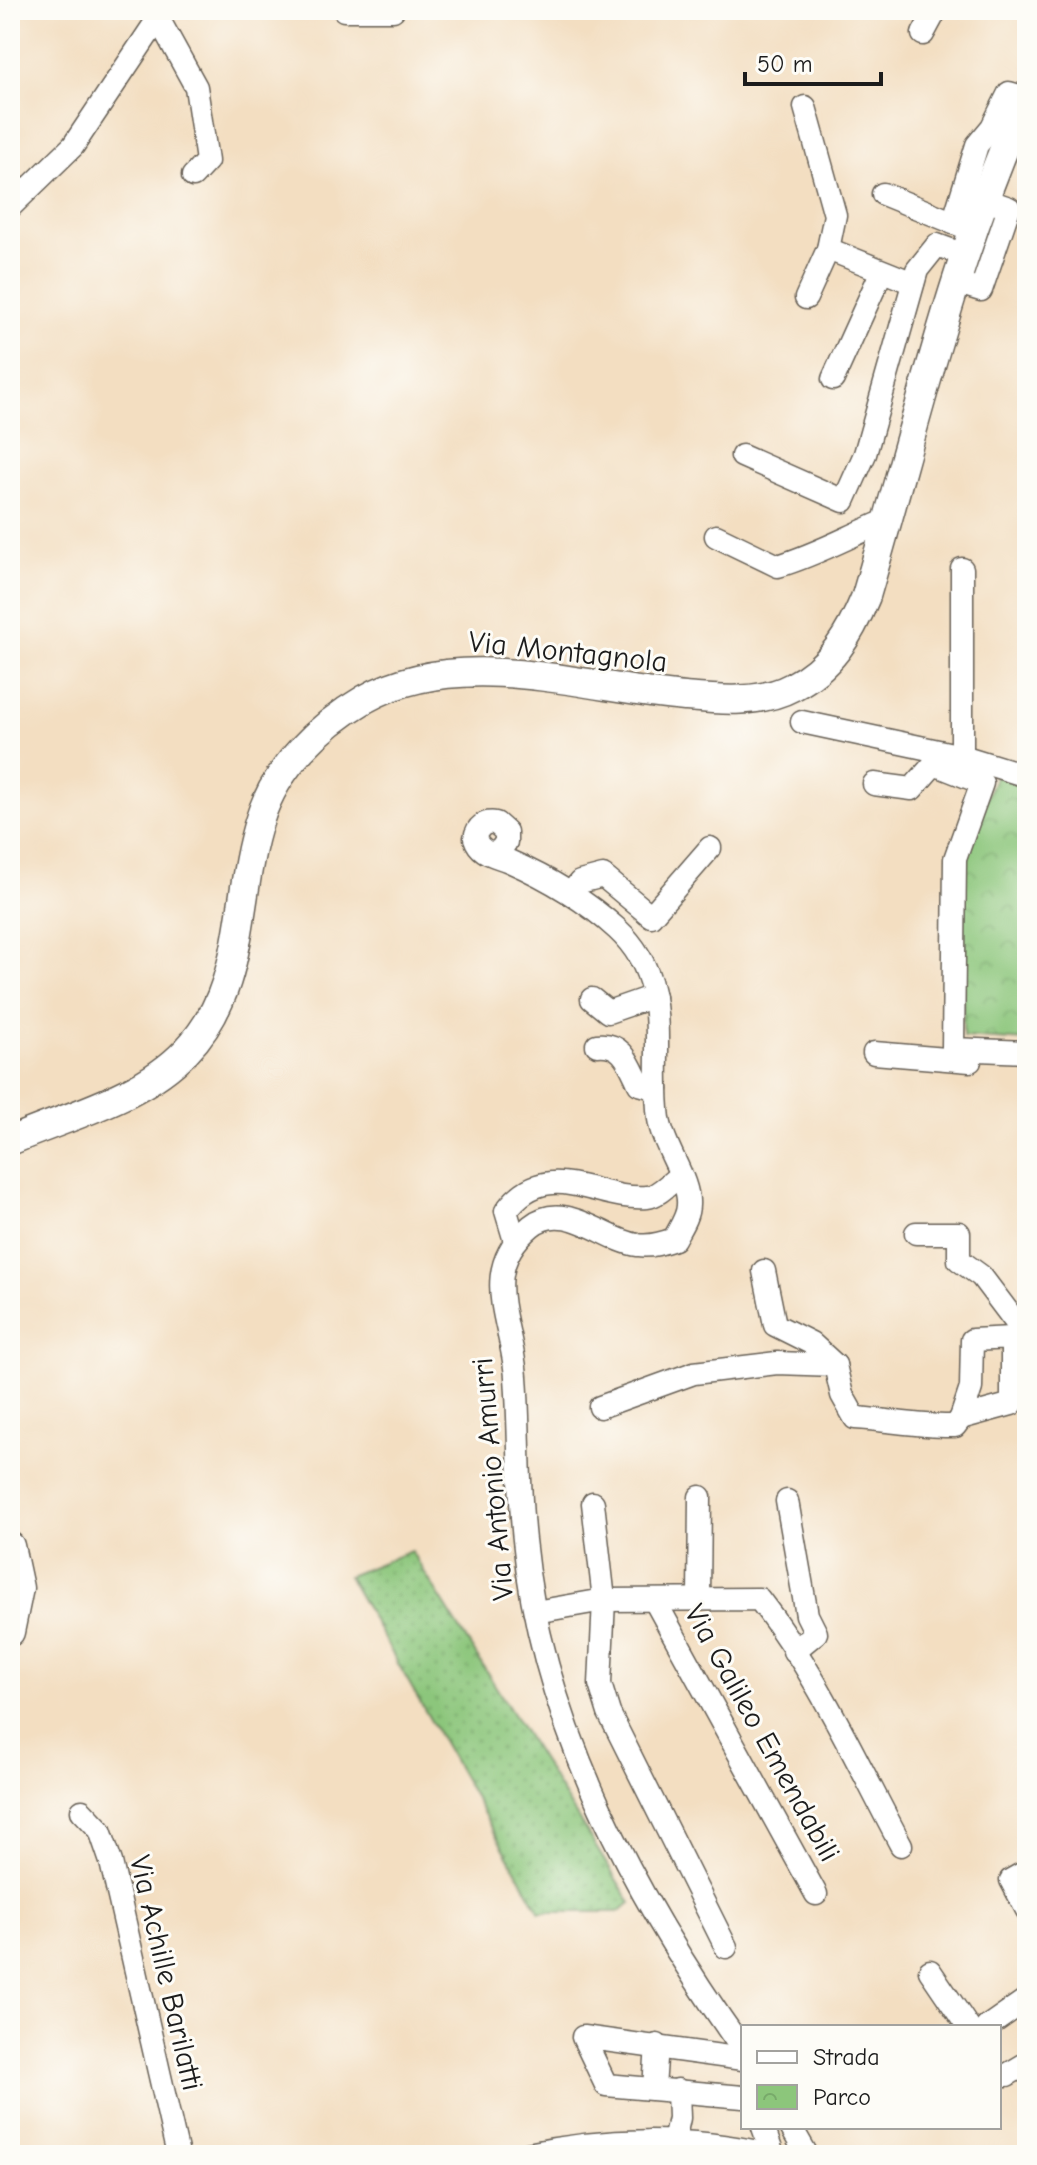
<svg xmlns="http://www.w3.org/2000/svg" width="1037" height="2165" viewBox="0 0 1037 2165" font-family="'Comic Neue',sans-serif">
<style>
.grass{fill:url(#grass-dots);stroke:#54714c;stroke-width:2}
.park{fill:url(#park-crowns);stroke:#54714c;stroke-width:2}
.lines{fill:none;stroke-linecap:round;stroke-linejoin:round}
.minor-casing{stroke:#676056;stroke-width:25}
.major-casing{stroke:#676056;stroke-width:31}
.minor{stroke:#fff;stroke-width:22}
.major{stroke:#fff;stroke-width:28}
.labels{text-anchor:middle;dominant-baseline:central;stroke-width:6;stroke-linejoin:round;paint-order:stroke}
.street-label{font-size:30px;fill:#1c1c1c;stroke:#fdfcf7}
</style>
<defs>
<pattern id="grass-dots" width="8" height="8" patternUnits="userSpaceOnUse" patternTransform="scale(2)"><rect width="8" height="8" fill="#8cc67b"/><path d="M2 2h.1M6 6h.1" fill="none" stroke="#78aa6a" stroke-width="1.8" stroke-linecap="round"/></pattern>
<pattern id="park-crowns" width="20" height="18" patternUnits="userSpaceOnUse" patternTransform="scale(2)"><rect width="20" height="18" fill="#8cc67b"/><path d="M2 6a3 3 0 1 1 6 0M12 15a3 3 0 1 1 6 0" fill="none" stroke="#78aa6a"/></pattern>
</defs>
<rect width="100%" height="100%" fill="#fdfcf7"/>
<filter id="ink" filterUnits="userSpaceOnUse"><feTurbulence type="fractalNoise" baseFrequency=".0125" numOctaves="2"/><feDisplacementMap in="SourceGraphic" scale="16" xChannelSelector="R" yChannelSelector="G"/><feConvolveMatrix kernelMatrix="1 2 1 2 8 2 1 2 1" color-interpolation-filters="sRGB"/></filter>
<filter id="wash" filterUnits="userSpaceOnUse"><feTurbulence type="fractalNoise" baseFrequency=".006" numOctaves="4" result="noise"/><feDisplacementMap in="SourceGraphic" scale="32" xChannelSelector="R" yChannelSelector="G"/><feGaussianBlur stdDeviation="1.8" result="paint"/><feColorMatrix in="noise" values="0 0 0 0 0 0 0 0 0 0 0 0 0 0 0 0 0 1.4 0 .05"/><feComposite in="paint" operator="in"/></filter>
<g filter="url(#wash)">
<rect width="100%" height="100%" fill="#f3dec1"/>
<polygon class="grass" points="411,1551 631,1903 618,1912 540,1912 348,1576"/>
<polygon class="park" points="997,773 1022,780 1027,1041 963,1037 963,850"/>
</g>
<g filter="url(#ink)">
<g class="lines">
<g class="minor-casing">
<g id="minor">
<polyline points="344,10 393,10"/>
<polyline points="158,18 196,87 207,161 193,176"/>
<polyline points="923,34 936,10"/>
<polyline points="805,107 835,215 828,249 806,298"/>
<polyline points="883,194 967,228"/>
<polyline points="10,207 73,146 164,10"/>
<polyline points="953,223 977,145 992,127 1009,93 1026,98"/>
<polyline points="828,249 913,283"/>
<polyline points="958,283 981,290 1009,208 986,200"/>
<polyline points="833,379 881,273"/>
<polyline points="742,456 844,501 865,454 917,270 937,245 967,256"/>
<path d="M 716,536 L 778,566 C 816,555 851,535 888,520"/>
<polyline points="962,569 962,756"/>
<polyline points="802,722 962,756 1027,776"/>
<polyline points="874,784 912,789 934,764 982,783 955,859 953,1049 1027,1052"/>
<path d="M 488,853 L 499,852 L 506,842 L 506,832 L 496,823 C 484,821 477,827 475,838 C 480,854 495,855 509,861 C 548,878 585,900 617,929 C 675,982 650,1052 659,1119 C 663,1147 690,1180 688,1205 C 688,1217 679,1229 674,1239 C 663,1243 651,1247 638,1245 C 605,1241 565,1198 531,1226 C 477,1271 512,1320 516,1377 C 520,1431 518,1486 524,1540 C 542,1726 636,1900 743,2050"/>
<polyline points="571,893 580,882 603,876 651,916 710,848"/>
<polyline points="592,999 608,1012 654,996"/>
<path d="M 597,1045 C 623,1042 629,1063 639,1084 L 657,1089"/>
<polyline points="874,1053 970,1061"/>
<polyline points="916,1233 959,1233 959,1260 981,1276 1027,1337"/>
<path d="M 515,1241 L 506,1211 C 547,1154 597,1202 647,1197 C 658,1196 670,1183 679,1176"/>
<path d="M 764,1271 L 775,1325 L 811,1343 L 835,1365 L 842,1395 L 855,1418 C 890,1420 920,1427 955,1426 L 961,1418"/>
<polygon points="1012,1338 1012,1404 961,1418 971,1388 972,1340"/>
<polyline points="600,1407 694,1373 777,1363 835,1365"/>
<polyline points="787,1501 807,1615 816,1633 794,1651"/>
<polyline points="593,1503 604,1600 600,1684 609,1713 726,1947"/>
<polyline points="699,1598 700,1497"/>
<polyline points="655,1601 816,1894"/>
<path d="M 535,1612 L 604,1600 L 759,1599 C 817,1673 857,1763 901,1845"/>
<polyline points="82,1811 100,1830 111,1862 178,2155"/>
<polyline points="1027,1871 1011,1880 1027,1910"/>
<polyline points="930,1971 968,2027"/>
<polyline points="987,2027 1027,1999"/>
<polyline points="1007,2075 1027,2063"/>
<polyline points="654,2088 657,2045"/>
<polyline points="743,2097 606,2085 583,2037 743,2059"/>
<polyline points="763,2127 773,2155"/>
<polyline points="791,2127 807,2155"/>
<polyline points="674,2141 679,2118 678,2090"/>
<path d="M 523,2155 C 604,2137 690,2136 771,2155"/>
</g>
</g>
<g class="major-casing">
<g id="major">
<path d="M 10,1141 C 67,1116 142,1098 186,1051 C 248,987 234,898 260,819 C 276,767 319,726 365,699 C 459,645 584,688 685,697 C 719,700 761,704 792,687 C 831,667 850,635 866,596 C 915,429 954,254 1027,96"/>
<polyline points="10,1546 19,1588 10,1632"/>
</g>
</g>
<use href="#minor" class="minor"/>
<use href="#major" class="major"/>
</g>
</g>
<g class="labels">
<g class="street-label">
<text transform="translate(568 652) rotate(6)">Via Montagnola</text>
<text transform="translate(493 1479) rotate(-95)">Via Antonio Amurri</text>
<text transform="translate(762 1733) rotate(61)">Via Galileo Emendabili</text>
<text transform="translate(166 1973) rotate(77)">Via Achille Barilatti</text>
</g>
</g>
<rect width="1037" height="2165" fill="none" stroke="#fdfcf7" stroke-width="40"/>
<rect x="741" y="2025" width="260" height="104" fill="#fdfcf7" stroke="#a3a29f" stroke-width="2"/>
<rect x="757" y="2051" width="40" height="12" fill="#ffffff" stroke="#a3a29f" stroke-width="2"/>
<text x="813" y="2065" font-size="24" fill="#1c1c1c">Strada</text>
<rect x="757" y="2085" width="40" height="24" fill="url(#park-crowns)" stroke="#a3a29f" stroke-width="2"/>
<text x="813" y="2105" font-size="24" fill="#1c1c1c">Parco</text>
<path d="M745 72v12h136v-12" fill="none" stroke="#1c1c1c" stroke-width="4"/>
<text x="757" y="72" font-size="24" fill="#1c1c1c" stroke="#fdfcf7" stroke-width="6" paint-order="stroke">50 m</text>
</svg>
